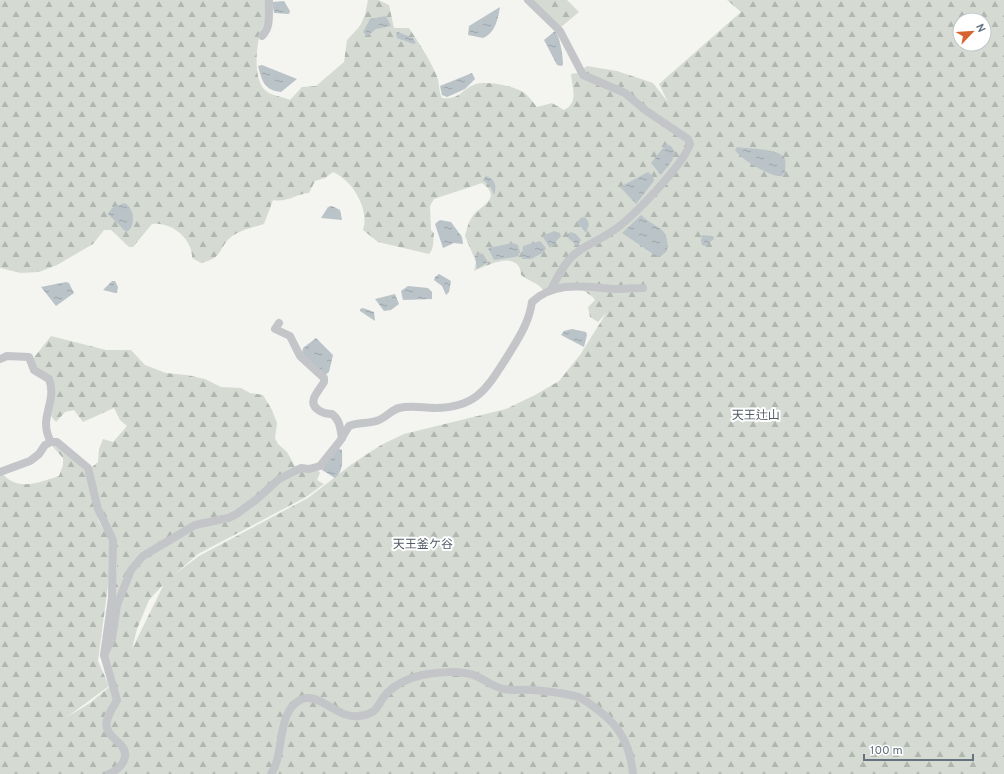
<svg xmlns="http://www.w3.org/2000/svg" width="1004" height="774" viewBox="0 0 1004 774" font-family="Overpass,'Noto Sans JP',sans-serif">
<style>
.forest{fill:url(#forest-firs);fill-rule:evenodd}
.water{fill:url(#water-ripples)}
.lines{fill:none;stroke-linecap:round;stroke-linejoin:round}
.street{stroke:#c3c5c9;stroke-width:8}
.labels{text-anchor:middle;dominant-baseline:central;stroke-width:4;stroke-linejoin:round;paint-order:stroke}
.neighbourhood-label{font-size:12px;fill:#535c65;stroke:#fff}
</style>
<defs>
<pattern id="forest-firs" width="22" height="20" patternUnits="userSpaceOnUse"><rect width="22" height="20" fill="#d5dbd2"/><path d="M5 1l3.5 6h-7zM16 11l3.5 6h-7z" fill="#b0b6b0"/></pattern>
<pattern id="water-ripples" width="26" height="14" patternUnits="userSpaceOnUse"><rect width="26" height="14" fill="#bac3c8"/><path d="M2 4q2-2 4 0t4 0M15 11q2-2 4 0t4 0" fill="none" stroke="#9ba3a8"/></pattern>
</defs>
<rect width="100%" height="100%" fill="#f4f4f1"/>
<g class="forest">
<path d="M 0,0 L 266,0 C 271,21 264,20 259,38 C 256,52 253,85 269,93 C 275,96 283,97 290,100 L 302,87 L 316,86 L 344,62 L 347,40 L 360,26 L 365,15 L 368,0 L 378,0 L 389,5 L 394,28 L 409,28 C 419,43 429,58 436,74 C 440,82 438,90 442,98 C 461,100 461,89 476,84 C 487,81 508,85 519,90 C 527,93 532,101 537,107 L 552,103 L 564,110 C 579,102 572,89 571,74 L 577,73 L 587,66 L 617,71 L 653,83 L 668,102 L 659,84 L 741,12 L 727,0 L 1004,0 L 1004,774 L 0,774 L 0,470 C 15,493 37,483 59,476 L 63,465 L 63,458 L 53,447 L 53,444 L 69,454 L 87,473 L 94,506 L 99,522 L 110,540 L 111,563 L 98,661 L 109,686 L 67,717 L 90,703 L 115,682 L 107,657 L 117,565 L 91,468 L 98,462 L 99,449 L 103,439 L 113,442 L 127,426 L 120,420 L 114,408 L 83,422 L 74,410 L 65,412 L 56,422 L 51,416 L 54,393 L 32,360 L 51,336 L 106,350 L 131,350 L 145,365 L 166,373 L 187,375 L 205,379 L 221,387 L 241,388 L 250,393 L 263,395 L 272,410 L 277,423 L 275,438 L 278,444 L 287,452 L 296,468 L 317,469 L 320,473 L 317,480 L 324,484 L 306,497 L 198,554 L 175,574 L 199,556 L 308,498 L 352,464 L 381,445 L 404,434 L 506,409 L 535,395 L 559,381 L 580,355 L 607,312 L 598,322 L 590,317 L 588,307 L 595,300 C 592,294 580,290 574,284 L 543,290 C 536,281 530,282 521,275 C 520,249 488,265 474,271 L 476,262 L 465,236 C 467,229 468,223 472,217 C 479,206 504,199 482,183 L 434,199 L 430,206 L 431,230 L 434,233 C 433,241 434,249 429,254 L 378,242 L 363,230 C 370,209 352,180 333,172 L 325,178 L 315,181 L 309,193 C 296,194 286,203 273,200 L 264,224 C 254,227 240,230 231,237 C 217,249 225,257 201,263 L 192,258 C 193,239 171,221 152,224 L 133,247 L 129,247 L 111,230 L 104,230 L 93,244 L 57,265 L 39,272 L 21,273 L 0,268 ZM 960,20 L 984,20 L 984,44 L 960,44 ZM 162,586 L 163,586 L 132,649 L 137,629 L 149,600 Z"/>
<polygon points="530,0 567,0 579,12 561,27"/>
</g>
<g class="water">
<polygon points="284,1 290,11 289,14 274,13 272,2"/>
<path d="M 500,7 C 498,19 495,33 483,38 L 468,35 L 469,26 Z"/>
<polygon points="386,16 391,26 376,29 367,36 363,32 370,19"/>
<path d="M 555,31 C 560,37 563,56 563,65 L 561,66 L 557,65 L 544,40 Z"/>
<polygon points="398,32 413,38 416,43 413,44 397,38 396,33"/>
<path d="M 262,65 L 297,79 L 281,92 C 264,90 262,81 258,66 Z"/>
<polygon points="472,73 475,79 465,89 447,97 442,95 440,86"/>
<polygon points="666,144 671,146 675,152 672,161 661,175 651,163"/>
<path d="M 737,147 C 748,149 781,148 785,159 C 786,163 785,168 785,172 L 782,176 C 772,178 740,159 735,150 Z"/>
<polygon points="648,172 653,176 654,181 636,204 620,187"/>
<path d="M 486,176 C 496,179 497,187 494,195 L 490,186 L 483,180 Z"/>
<path d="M 124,203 C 134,206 137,227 126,232 L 108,214 L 112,208 Z"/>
<polygon points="332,206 340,210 342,220 321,218 328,207"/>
<path d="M 641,215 C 657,230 670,226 667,251 L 660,257 L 656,256 L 622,233 Z"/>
<polygon points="582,217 586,218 589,224 586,233 577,222"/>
<polygon points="440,220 451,222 462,237 463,244 454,243 443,248 435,224"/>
<polygon points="554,231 560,233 561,236 550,248 542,236"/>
<polygon points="571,232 576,234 581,240 577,246 567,237 566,235"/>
<polygon points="702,235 713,236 714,239 705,246 702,245 701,241"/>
<polygon points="540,241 546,248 544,252 531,259 522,259 523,246"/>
<polygon points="513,243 518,245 520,252 518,256 515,257 494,260 488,248"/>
<polygon points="479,253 483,254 488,262 477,269 475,255"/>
<polygon points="439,274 451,281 449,292 446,295 442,286 434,280 435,277"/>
<polygon points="112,281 115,281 118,287 117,293 115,293 103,290"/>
<polygon points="66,282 69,283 74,293 56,306 41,287"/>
<polygon points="408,286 428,288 432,292 432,299 403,300 401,291"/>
<polygon points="395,294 399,304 391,310 384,311 375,299"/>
<polygon points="363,308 374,312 375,321 360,311 360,309"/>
<polygon points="572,329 586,332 587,335 584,347 561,335 564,331"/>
<polygon points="316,338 333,355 329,372 324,376 302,353 303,348"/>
<path d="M 338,448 L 342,450 C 342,460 344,471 335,478 L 322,470 L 331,454 Z"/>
</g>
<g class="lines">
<g class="street">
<path d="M 528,0 L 560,31 L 583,75 L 625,93 L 645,110 L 688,139 L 690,144 C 683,165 631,220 611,232 C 597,242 579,247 568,261 C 561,269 556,280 551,290"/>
<path d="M 262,36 C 272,26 268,13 269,0"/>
<path d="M 279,323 L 275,329 L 290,336 L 300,356 L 324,378 L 324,382 C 321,387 316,393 314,398 C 310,409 324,414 332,414 C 340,420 340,428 342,438"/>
<path d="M 0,359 L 7,356 L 29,357 L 34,370 L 49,379 C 58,403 37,417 51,442"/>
<path d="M 0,472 L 30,461 L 39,454 L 45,445 L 51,442 L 57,442 L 88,468 L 98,509 L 113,540 L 112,598 L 104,655 L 117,700 C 113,708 104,719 107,728 C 109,736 116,739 121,745 C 131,756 121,769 109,774"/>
<path d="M 104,655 L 112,639 L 117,605 L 131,570 L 143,556 L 195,525 L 228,518 L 235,515 L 257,499 L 279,479 L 301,468 L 309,469 L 320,466 L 340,441 L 349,426 C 358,422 367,424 376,421 C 385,419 391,410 399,408 C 411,405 423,408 435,408 C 477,408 487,388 507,357 C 518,339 529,323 532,302 C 556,280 586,287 615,289 C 624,289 634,288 643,288"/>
<path d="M 271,774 C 285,754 276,713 300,700 C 318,690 338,720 359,716 C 380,713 376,705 387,693 C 397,683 409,678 422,675 C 437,672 461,670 476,676 C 486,680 493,687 503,689 C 513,691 523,689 533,690 C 545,691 563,693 575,696 C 584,698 591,705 598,710 C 621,727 630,746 633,774"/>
</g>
</g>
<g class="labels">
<g class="neighbourhood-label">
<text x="756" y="416">天王辻山</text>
<text x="423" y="545">天王釜ケ谷</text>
</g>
</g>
<g transform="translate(972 32) rotate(65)"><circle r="19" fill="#ffffff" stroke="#c1c7cc"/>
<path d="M0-3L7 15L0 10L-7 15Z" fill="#d66430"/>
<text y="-6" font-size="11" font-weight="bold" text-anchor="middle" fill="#657280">N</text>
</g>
<path d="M864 754v6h109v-6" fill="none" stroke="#657280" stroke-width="2"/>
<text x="870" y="754" font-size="12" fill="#657280" stroke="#ffffff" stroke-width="3" paint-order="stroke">100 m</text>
</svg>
